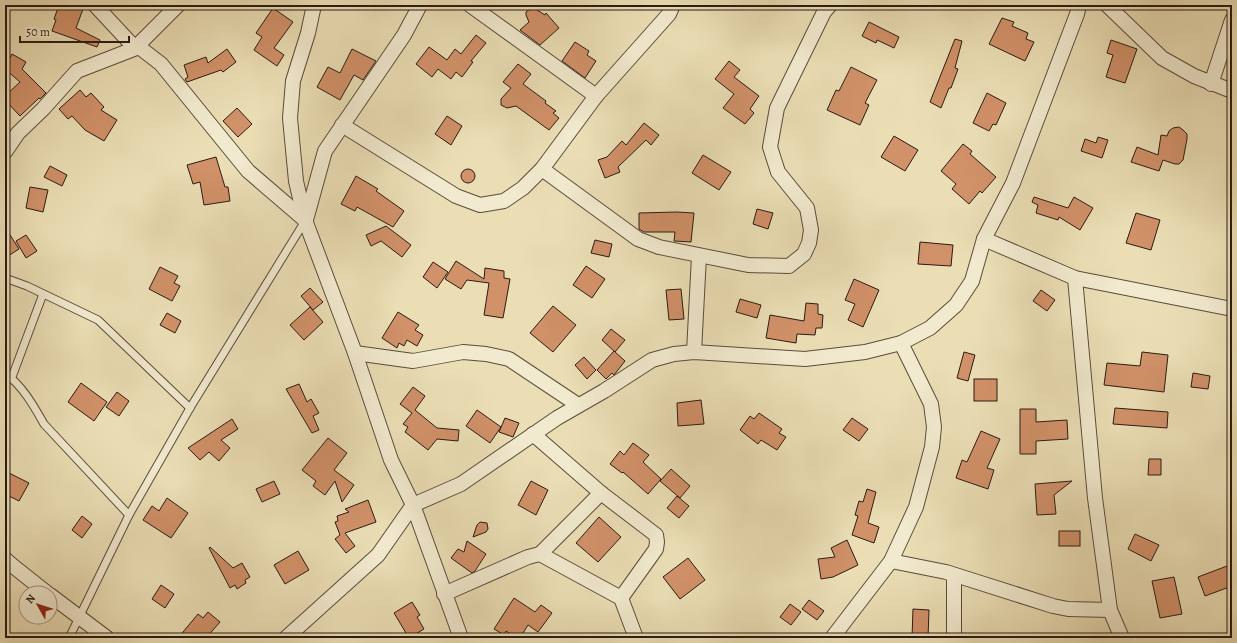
<svg xmlns="http://www.w3.org/2000/svg" width="1237" height="643" viewBox="0 0 1237 643" font-family="Alegreya,serif">
<style>
.building{fill:#d19169;stroke:#2a1b14}
.lines{fill:none;stroke-linecap:round;stroke-linejoin:round}
.lane-casing{stroke:#5a4c3c;stroke-width:9}
.street-casing{stroke:#5a4c3c;stroke-width:16}
.lane{stroke:#f2eacf;stroke-width:7}
.street{stroke:#f2eacf;stroke-width:14}
</style>
<rect width="100%" height="100%" fill="#ebdeb5"/>
<filter id="stains"><feTurbulence type="fractalNoise" baseFrequency=".005" numOctaves="4"/><feColorMatrix values="0 0 0 0 .2 0 0 0 0 .09 0 0 0 0 .02 0 0 0 .5 -.17"/></filter>
<radialGradient id="worn" r=".72"><stop offset=".6" stop-color="#630" stop-opacity="0"/><stop offset="1" stop-color="#630" stop-opacity=".3"/></radialGradient>
<g class="building">
<polygon points="59,5 74,5 83,9 76,28 100,40 97,47 52,31 56,20 54,19"/>
<polygon points="273,8 293,22 274,48 284,55 277,66 254,50 262,37 256,33"/>
<polygon points="531,8 534,8 545,15 546,13 559,28 540,45 520,30 529,22 526,15 526,12"/>
<polygon points="1002,18 1014,22 1012,26 1028,33 1026,39 1034,42 1025,61 989,44"/>
<polygon points="869,22 899,37 894,48 877,40 876,43 862,36"/>
<polygon points="476,35 486,43 471,61 473,62 462,77 456,72 451,79 438,69 432,77 416,64 429,47 447,60 455,49 461,54"/>
<polygon points="955,39 962,41 955,68 958,69 951,88 949,88 941,108 930,102"/>
<polygon points="1111,40 1137,49 1125,83 1106,77 1113,55 1107,53"/>
<polygon points="575,42 589,51 587,55 596,61 585,78 562,61"/>
<polygon points="227,49 236,62 223,72 221,70 187,82 185,79 188,77 184,65 206,57 208,63"/>
<polygon points="352,49 376,61 363,80 354,75 340,100 317,87 328,67 340,73"/>
<polygon points="12,54 26,62 22,69 46,93 40,99 39,98 20,116 5,100 5,96 20,82 5,69 5,67"/>
<polygon points="729,61 740,70 734,77 759,96 750,109 754,113 745,124 723,108 734,94 715,79"/>
<polygon points="518,64 531,74 523,84 546,101 545,103 556,111 553,113 559,118 549,130 516,106 507,108 501,105 501,99 511,88 503,82"/>
<polygon points="851,67 877,80 865,103 869,105 860,125 827,110 836,90 839,91"/>
<polygon points="80,90 86,97 91,93 104,107 101,110 117,120 104,141 85,130 72,116 68,119 59,109"/>
<polygon points="987,93 1006,103 996,125 993,124 989,131 973,123"/>
<polygon points="237,108 252,124 238,137 223,121"/>
<polygon points="447,116 462,126 451,145 435,134"/>
<polygon points="644,123 659,135 651,145 646,140 618,167 620,172 605,178 598,160 607,157 622,141 626,145"/>
<polygon points="1179,127 1183,130 1187,134 1187,139 1183,160 1179,164 1175,164 1163,160 1159,171 1131,162 1137,147 1158,155 1161,135 1167,136 1169,131 1173,128"/>
<polygon points="894,136 918,150 905,171 881,157"/>
<polygon points="1098,137 1108,140 1102,158 1081,151 1085,139 1096,143"/>
<polygon points="963,144 972,151 970,154 996,177 982,193 980,191 969,204 952,189 956,184 941,171"/>
<polygon points="703,155 731,172 719,190 692,173"/>
<polygon points="216,157 225,187 228,187 230,201 204,205 200,182 193,184 187,165"/>
<polygon points="50,166 67,175 62,186 44,177"/>
<circle cx="468" cy="176" r="7"/>
<polygon points="356,176 378,189 376,191 404,211 393,227 357,207 355,211 341,204"/>
<polygon points="30,187 48,190 43,212 26,208"/>
<polygon points="1034,197 1068,208 1074,197 1093,208 1080,230 1059,217 1058,220 1036,213 1038,205 1032,202"/>
<polygon points="757,209 773,213 768,229 753,224"/>
<polygon points="677,212 694,213 691,242 674,241 675,232 644,232 639,229 639,213"/>
<polygon points="1136,213 1160,220 1151,250 1126,243"/>
<polygon points="386,226 411,245 402,257 381,241 371,246 366,235"/>
<polygon points="5,227 19,249 5,258"/>
<polygon points="26,235 37,251 26,258 16,241"/>
<polygon points="595,240 612,244 609,257 591,253"/>
<polygon points="920,242 953,245 951,266 918,264"/>
<polygon points="456,261 484,279 485,268 504,271 504,278 510,279 503,318 484,315 489,283 467,280 461,289 445,279"/>
<polygon points="433,262 448,272 437,288 423,277"/>
<polygon points="586,266 605,279 592,298 573,285"/>
<polygon points="160,267 178,276 174,283 180,286 172,301 149,289"/>
<polygon points="854,279 879,290 863,327 848,320 855,304 845,300"/>
<polygon points="310,288 323,302 313,310 301,296"/>
<polygon points="681,289 684,319 669,320 666,290"/>
<polygon points="1041,290 1055,300 1047,311 1033,301"/>
<polygon points="740,299 761,305 757,318 736,312"/>
<polygon points="806,303 818,304 818,314 823,315 822,328 816,328 815,335 797,334 796,343 766,338 770,315 804,321"/>
<polygon points="553,306 576,325 553,352 530,333"/>
<polygon points="310,307 323,322 304,340 290,325"/>
<polygon points="398,312 419,325 415,330 423,335 417,346 407,340 404,346 399,343 397,348 382,338"/>
<polygon points="167,313 181,321 175,333 160,325"/>
<polygon points="611,329 625,340 615,352 602,340"/>
<polygon points="614,351 625,361 614,375 612,373 606,379 597,370"/>
<polygon points="964,352 975,355 968,381 957,378"/>
<polygon points="1142,352 1168,355 1164,392 1104,385 1107,363 1140,366"/>
<polygon points="584,357 596,370 587,379 575,365"/>
<polygon points="1193,373 1210,376 1208,389 1191,387"/>
<rect x="974" y="379" width="23" height="22"/>
<polygon points="81,383 107,402 94,421 68,402"/>
<polygon points="299,384 307,402 311,399 319,413 313,416 319,430 312,433 286,389"/>
<polygon points="413,387 425,396 415,410 437,428 459,430 458,441 437,439 428,450 405,432 408,427 403,424 412,413 400,404"/>
<polygon points="117,392 129,401 119,416 106,407"/>
<polygon points="701,400 704,424 678,426 677,403"/>
<polygon points="1115,408 1168,412 1167,428 1113,424"/>
<polygon points="1020,409 1036,409 1036,422 1067,420 1068,439 1036,441 1036,454 1020,454"/>
<polygon points="477,410 501,427 490,443 466,426"/>
<polygon points="759,413 782,429 779,433 786,437 777,450 761,440 758,444 740,430 750,416 754,419"/>
<polygon points="505,418 519,423 513,437 499,432"/>
<polygon points="852,418 868,429 859,441 843,430"/>
<polygon points="232,419 238,429 221,440 230,448 219,461 209,452 200,460 188,448"/>
<polygon points="981,431 1000,439 987,468 994,470 988,489 956,478 962,460 967,462"/>
<polygon points="328,438 347,453 334,470 354,485 342,502 335,481 325,495 313,486 316,481 302,470"/>
<polygon points="633,443 649,455 643,462 661,479 648,494 623,472 622,473 610,464 620,451 624,455"/>
<polygon points="1149,459 1161,459 1161,475 1148,475"/>
<polygon points="671,469 690,486 680,498 660,481"/>
<polygon points="5,471 29,483 19,501 5,494"/>
<polygon points="274,481 280,494 262,502 256,489"/>
<polygon points="531,481 548,490 536,515 518,505"/>
<polygon points="1072,481 1054,495 1056,514 1037,515 1035,484"/>
<polygon points="867,489 876,492 868,523 879,527 874,543 852,535 858,516 855,515 859,501 863,502"/>
<polygon points="677,496 689,506 679,518 667,508"/>
<polygon points="167,498 188,513 171,538 143,520 152,506 159,511"/>
<polygon points="368,500 376,522 345,533 355,546 346,553 335,539 340,535 335,522 338,521 337,516 349,512 345,509"/>
<polygon points="82,516 92,524 82,538 72,530"/>
<polygon points="599,517 621,537 598,562 576,543"/>
<polygon points="480,522 487,523 488,529 486,532 473,537 477,525"/>
<rect x="1059" y="531" width="21" height="15"/>
<polygon points="1135,534 1159,545 1151,561 1128,549"/>
<polygon points="847,540 858,565 833,577 821,579 818,559 835,557 831,548"/>
<polygon points="467,541 486,554 475,571 472,573 451,558 458,549 464,552"/>
<polygon points="210,547 233,568 242,563 250,577 245,580 246,583 237,589 235,585 230,588 209,548"/>
<polygon points="298,551 309,570 285,584 274,565"/>
<polygon points="688,558 705,580 680,599 663,577"/>
<polygon points="1227,566 1232,579 1232,586 1205,596 1198,577"/>
<polygon points="1174,577 1182,614 1160,618 1152,581"/>
<polygon points="161,585 174,594 165,608 152,599"/>
<polygon points="514,598 535,612 541,605 552,613 538,632 528,625 520,638 517,638 506,631 504,635 494,629"/>
<polygon points="809,600 824,611 817,620 802,609"/>
<polygon points="412,602 420,615 417,617 424,629 409,638 394,613"/>
<polygon points="790,604 801,612 791,625 780,617"/>
<polygon points="913,609 929,610 928,638 912,638"/>
<polygon points="208,612 220,622 206,638 178,638 198,614 203,618"/>
</g>
<g class="lines">
<g class="lane-casing">
<g id="lane">
<polyline points="5,278 27,286 98,320 190,408"/>
<path d="M 5,374 C 21,383 35,408 44,424 L 129,515"/>
<polyline points="12,377 43,294"/>
<polyline points="69,638 129,515 190,408 305,221"/>
</g>
</g>
<g class="street-casing">
<g id="street">
<polyline points="95,5 135,48"/>
<polyline points="314,5 308,33 293,81 290,118 296,181 305,220 355,353 391,460 413,505 461,638"/>
<polyline points="470,5 596,96"/>
<polyline points="1107,5 1162,58 1194,76 1232,91"/>
<polyline points="135,48 178,5"/>
<polyline points="1211,84 1232,20"/>
<polyline points="342,125 456,196 480,205 504,201 523,188 542,169 596,96 669,14 673,5"/>
<polyline points="5,152 18,133 43,109 77,71 139,47 161,64 248,171 305,220"/>
<polyline points="542,169 638,239 659,247 748,265 789,266 804,254 809,243 811,230 807,208 778,172 770,147 777,108 824,12 830,5"/>
<polyline points="306,220 325,151 404,35 420,5"/>
<polyline points="984,239 1075,278 1232,309"/>
<polyline points="1075,278 1095,498 1110,610 1122,638"/>
<polyline points="694,352 699,256"/>
<polyline points="355,353 413,361 463,352 486,354 509,359 578,405"/>
<polyline points="533,434 601,493 656,535 657,542 656,549 621,598 636,638"/>
<polyline points="540,554 601,493"/>
<polyline points="5,559 13,566 47,593"/>
<polyline points="891,561 946,572 1053,606 1068,609 1110,610"/>
<polyline points="954,575 954,638"/>
<polyline points="444,594 528,557 540,554 621,598"/>
<polyline points="50,595 107,638"/>
<polyline points="286,638 378,555 413,505 461,484 557,418 604,391 652,360 674,354 694,352 805,359 865,352 901,343 930,328 956,305 972,281 984,239 1013,183 1077,14 1079,5"/>
<polyline points="832,638 891,561 916,507 932,447 934,427 931,404 901,343"/>
</g>
</g>
<use href="#lane" class="lane"/>
<use href="#street" class="street"/>
</g>
<rect width="1237" height="643" fill="none" stroke="#ebdeb5" stroke-width="20"/>
<rect x="6" y="6" width="1225" height="631" fill="none" stroke="#2a1b14" stroke-width="2"/>
<rect x="10" y="10" width="1217" height="623" fill="none" stroke="#2a1b14"/>
<g transform="translate(38 605) rotate(309)"><circle r="19" fill="#f2eacf" stroke="#a29784"/>
<path d="M0-3L7 15L0 10L-7 15Z" fill="#8f2418"/>
<text y="-6" font-size="11" font-weight="bold" text-anchor="middle" fill="#2a1b14">N</text>
</g>
<path d="M20 36v6h109v-6" fill="none" stroke="#2a1b14" stroke-width="2"/>
<text x="26" y="36" font-size="12" fill="#2a1b14" stroke="#f2eacf" stroke-width="3" paint-order="stroke">50 m</text>
<rect width="100%" height="100%" filter="url(#stains)"/>
<rect width="100%" height="100%" fill="url(#worn)"/>
</svg>
